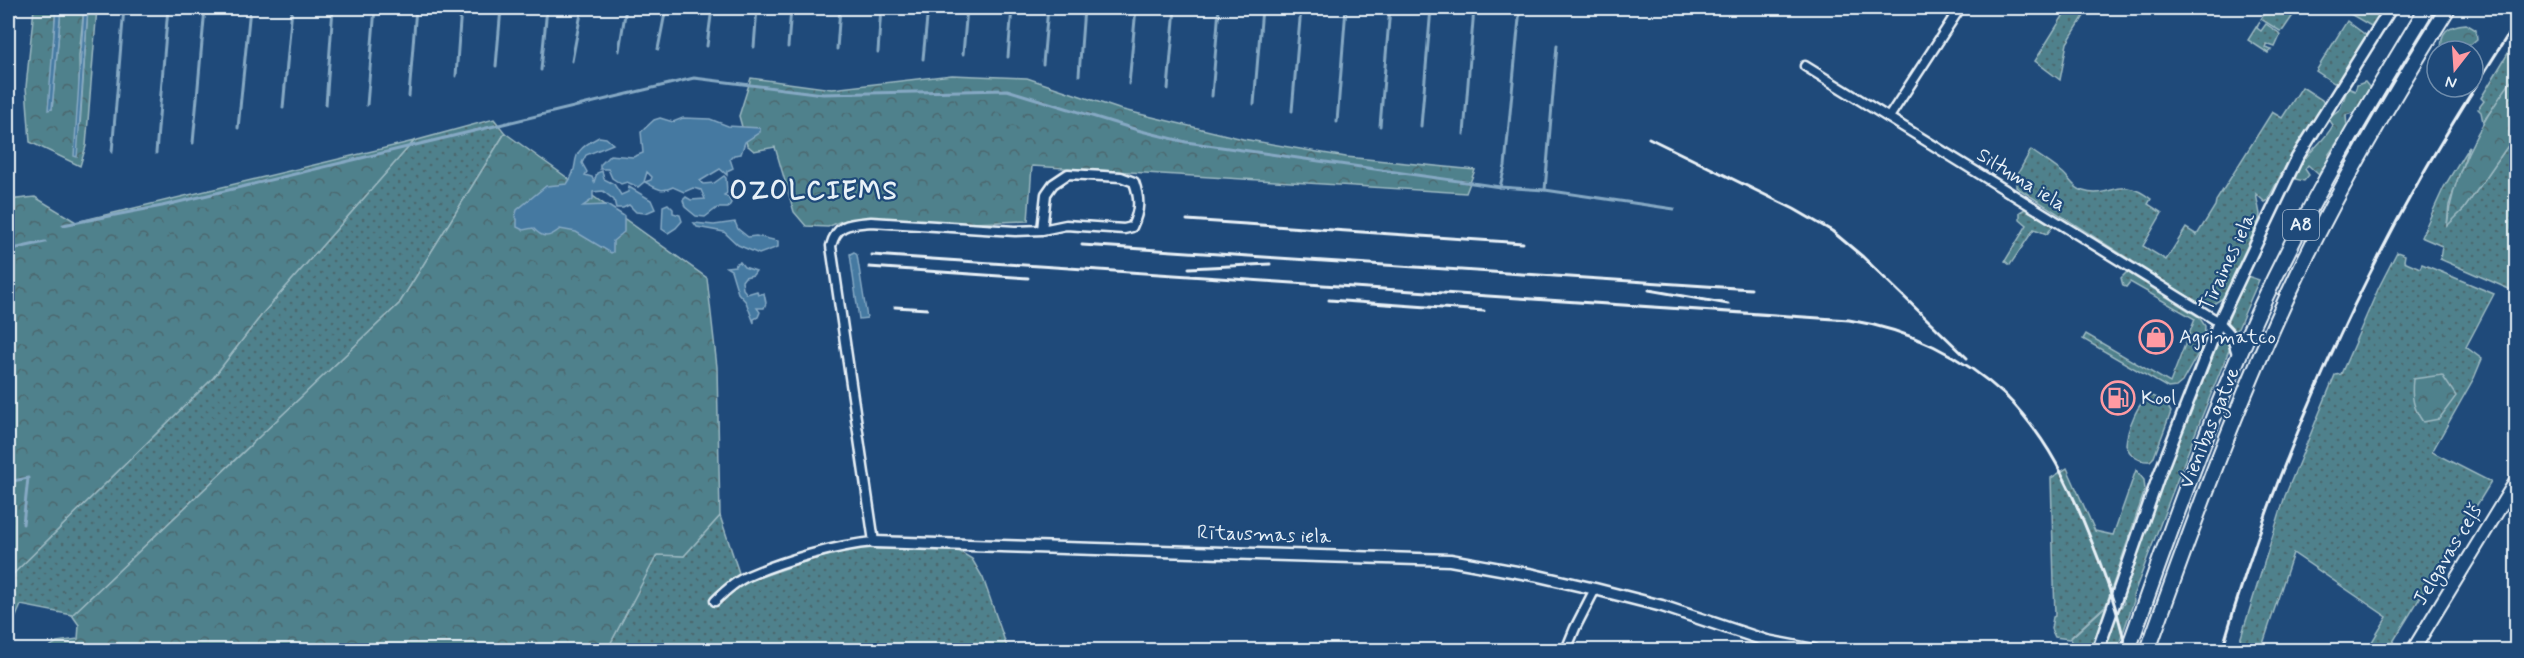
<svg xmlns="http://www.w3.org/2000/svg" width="2524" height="658" viewBox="0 0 2524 658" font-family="Mynerve,sans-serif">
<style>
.grass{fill:url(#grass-dots);stroke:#9cb9c2;stroke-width:1.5}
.forest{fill:url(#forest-crowns);stroke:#9cb9c2;stroke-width:1.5}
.water{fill:#4479a1;stroke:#86a9c4;stroke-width:1.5}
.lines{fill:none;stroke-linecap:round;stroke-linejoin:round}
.stream{stroke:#86a9c4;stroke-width:3}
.minor-casing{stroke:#e8f1f8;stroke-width:13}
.tertiary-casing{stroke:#e8f1f8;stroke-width:15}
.secondary-casing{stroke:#e8f1f8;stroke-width:16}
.trunk-casing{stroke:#e8f1f8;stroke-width:18}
.minor{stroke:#1f4a7a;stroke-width:8}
.tertiary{stroke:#1f4a7a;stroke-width:10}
.secondary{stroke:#1f4a7a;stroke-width:12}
.trunk{stroke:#1f4a7a;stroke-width:14}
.rail{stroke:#e8f1f8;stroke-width:3}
.labels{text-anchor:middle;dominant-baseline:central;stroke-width:4.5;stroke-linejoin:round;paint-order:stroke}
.shield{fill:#1f4a7a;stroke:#acbfd2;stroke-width:1.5}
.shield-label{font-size:18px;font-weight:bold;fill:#e8f1f8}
.street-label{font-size:20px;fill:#e8f1f8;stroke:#1f4a7a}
.poi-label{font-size:20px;fill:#e8f1f8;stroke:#1f4a7a;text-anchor:start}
.district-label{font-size:26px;font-weight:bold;letter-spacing:1.5px;fill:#e8f1f8;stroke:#1f4a7a}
</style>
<defs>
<pattern id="grass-dots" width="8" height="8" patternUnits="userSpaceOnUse" patternTransform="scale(1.5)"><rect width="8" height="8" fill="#50818c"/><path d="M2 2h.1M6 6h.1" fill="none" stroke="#4c676e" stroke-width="1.8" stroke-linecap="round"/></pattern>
<pattern id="forest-crowns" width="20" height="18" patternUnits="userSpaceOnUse" patternTransform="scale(1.5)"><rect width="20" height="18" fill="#50818c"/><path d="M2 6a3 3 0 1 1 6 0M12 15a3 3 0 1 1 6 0" fill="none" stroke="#4c676e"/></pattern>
</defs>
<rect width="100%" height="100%" fill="#1f4a7a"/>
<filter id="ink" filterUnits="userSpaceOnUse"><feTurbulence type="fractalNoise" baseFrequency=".0167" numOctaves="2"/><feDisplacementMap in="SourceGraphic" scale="12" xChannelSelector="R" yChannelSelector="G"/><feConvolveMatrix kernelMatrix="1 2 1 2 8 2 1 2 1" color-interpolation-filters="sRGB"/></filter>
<g filter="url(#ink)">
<g class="grass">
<polygon points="2068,8 2089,8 2067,43 2060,80 2035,61"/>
<polygon points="2268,8 2298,8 2283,30 2280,31 2261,19"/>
<polygon points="2340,8 2381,8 2382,10 2371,26"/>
<polygon points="2260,21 2257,28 2261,31 2266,24 2279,33 2280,36 2275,47 2266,44 2265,48 2272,50 2268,53 2248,40"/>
<polygon points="2347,21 2367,36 2338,82 2334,83 2316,71"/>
<polygon points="2516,40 2516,75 2483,122 2481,112 2478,109 2484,101 2481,98"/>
<path d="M 2302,87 L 2322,100 L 2324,104 L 2296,146 L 2267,201 L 2265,202 L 2256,194 L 2260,214 L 2259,221 L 2223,298 L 2212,305 L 2198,303 L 2016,187 L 2016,177 L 2031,150 C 2042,158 2053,165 2063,173 C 2070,179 2073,188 2083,191 C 2111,200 2119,174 2151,199 L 2148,204 L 2162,213 L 2143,246 L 2166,260 L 2186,228 L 2197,235 L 2215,206 L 2216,201 L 2272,112 L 2282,118 Z"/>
<polygon points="494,119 505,133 399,304 72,615 21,605 8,635 8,579 213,378 263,313 414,141"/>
<polygon points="2516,134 2516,292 2440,259 2442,246 2421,237 2444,187 2469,146 2449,205 2447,225 2464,209"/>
<polygon points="2025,209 2053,226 2047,234 2034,229 2010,265 2005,261 2027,225 2020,219 2020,212"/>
<polygon points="2397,252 2405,255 2404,261 2420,268 2422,264 2494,294 2466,347 2482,359 2474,378 2432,452 2491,482 2388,650 2367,650 2387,617 2293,553 2261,650 2237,650 2285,496 2335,375 2341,374 2379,287"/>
<polygon points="2127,272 2199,317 2205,326 2204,343 2182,382 2176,387 2168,388 2083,339 2086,334 2170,383 2195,319 2130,282 2126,287 2123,286 2121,278"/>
<path d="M 2247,276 L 2259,280 C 2213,384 2173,490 2133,596 L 2134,601 L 2117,650 L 2104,650 L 2115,615 L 2124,603 L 2123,599 C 2158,489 2201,382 2247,276 Z"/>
<path d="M 2151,396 L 2164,400 L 2171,412 L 2154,457 L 2150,461 C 2138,462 2129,455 2126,444 C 2127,431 2138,399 2151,396 Z"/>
<polygon points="2067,468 2095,531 2113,535 2136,470 2144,480 2145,490 2106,605 2069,639 2055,637 2051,629 2053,617 2055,616 2051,478"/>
<polygon points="720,516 739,573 749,581 804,562 856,548 959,551 972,559 983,578 1008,650 607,650 657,554 684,556"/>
<polygon points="2106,606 2091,650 2070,650 2071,638"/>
</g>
<g class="forest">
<polygon points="34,8 56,8 49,109 52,109 61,8 84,8 79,56 80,125 88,8 97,8 86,146 80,166 30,142 26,87"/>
<path d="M 2466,24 L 2476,30 L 2477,39 L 2463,51 L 2442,51 C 2439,32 2448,25 2466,24 Z"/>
<polygon points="952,75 1027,78 1119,109 1243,139 1346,157 1475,170 1466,193 1032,166 1028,221 974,223 841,221 828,227 806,226 794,212 775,147 754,151 747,145 739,116 751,78 832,89"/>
<path d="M 2516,75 L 2516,134 L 2464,209 L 2447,226 C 2453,170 2482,119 2516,75 Z"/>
<path d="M 2365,82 L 2370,88 L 2355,112 L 2346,115 L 2347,128 L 2329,154 L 2330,161 L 2321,169 L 2319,175 L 2308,165 L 2305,169 L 2309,175 L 2304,181 L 2295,179 C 2299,156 2324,144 2333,125 L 2328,118 L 2340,109 L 2348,88 L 2355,91 L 2357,85 Z"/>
<polygon points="505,133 707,278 717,367 720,516 684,556 657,555 607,650 45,650 57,642 78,639 79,625 72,615 399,304"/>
<polygon points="414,141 263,313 213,378 8,579 8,200 35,197 76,222"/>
<path d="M 2442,375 L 2456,396 L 2439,419 L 2423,422 C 2413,408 2411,397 2413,379 Z"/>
</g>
<g class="water">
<polygon points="56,8 61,8 52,109 48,110"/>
<polygon points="84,8 88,8 77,157 74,156"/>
<path d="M 660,118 L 673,122 L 683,118 L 710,119 L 728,126 L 760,128 L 760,132 L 745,142 L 741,154 L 734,155 L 730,159 L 733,168 L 727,171 L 727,175 L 720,169 L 700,181 L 703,184 L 714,183 L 724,176 L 726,178 L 727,193 L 724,195 L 728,197 L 731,203 L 728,208 L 717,208 L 705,217 L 696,216 L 685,207 L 683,200 L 686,197 L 691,200 L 705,199 L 701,190 L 693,188 L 684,192 L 673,187 C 661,193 656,188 645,182 L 651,180 L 652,177 L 647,172 L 644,182 L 638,187 L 627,182 L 621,184 L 612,178 L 608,169 L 600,169 L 600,165 L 610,155 L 633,157 L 643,153 L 641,132 L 654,120 Z"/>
<path d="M 599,137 L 606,138 L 613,144 L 586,155 L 582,163 L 587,172 L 585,175 L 592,177 L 594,182 L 597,173 L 602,171 L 604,179 L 614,184 L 621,195 L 628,192 L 629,187 L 651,200 L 655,209 L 646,213 L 636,212 L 629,205 L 623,208 L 616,208 L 614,200 L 603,191 L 593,192 L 593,199 L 583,206 L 607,205 L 624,216 L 624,232 L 613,241 L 613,252 L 611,253 L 576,232 L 560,229 C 549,238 543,239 533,228 L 523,230 L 517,227 L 517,219 L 515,217 L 517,210 L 546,186 L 567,184 C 584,161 563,156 599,137 Z"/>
<polygon points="668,204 673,209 673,213 680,215 682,221 676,228 668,233 662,229 663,206"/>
<polygon points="735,222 738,229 748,237 756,236 778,241 778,247 759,254 738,245 724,232 697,227 694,223 714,225"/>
<polygon points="854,252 857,255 867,318 859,319 850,254"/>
<polygon points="740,262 744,267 756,271 753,275 745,277 742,281 743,289 747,294 757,291 758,295 764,293 766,303 764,308 757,308 760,312 758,317 754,319 754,323 746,302 738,293 731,270 726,267 735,266 737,263"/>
</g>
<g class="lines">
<g class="stream">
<polyline points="707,46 712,8"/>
<polyline points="754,47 757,8"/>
<polyline points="788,47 791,8"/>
<polyline points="658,49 666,8"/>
<polyline points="837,49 840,8"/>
<polyline points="619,51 626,8"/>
<polyline points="878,52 881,8"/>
<polyline points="963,54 967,8"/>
<polyline points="1008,57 1012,8"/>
<polyline points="923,59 928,8"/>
<polyline points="572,61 582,8"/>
<polyline points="1043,64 1048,8"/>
<polyline points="496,66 501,8"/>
<polyline points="541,70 547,8"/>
<polyline points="1079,75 1084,8"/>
<polyline points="456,76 461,8"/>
<polyline points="1129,84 1136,8"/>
<polyline points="1168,89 1175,8"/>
<polyline points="409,96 416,8"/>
<polyline points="1212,96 1219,8"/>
<polyline points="8,98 15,8"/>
<polyline points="1254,104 1262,8"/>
<polyline points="326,105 333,8"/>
<polyline points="367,105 375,8"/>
<polyline points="283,108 292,8"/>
<polyline points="1292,111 1301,8"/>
<polyline points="1337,122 1346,8"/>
<polyline points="1380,126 1390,8"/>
<polyline points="1421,126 1431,8"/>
<polyline points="238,128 250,8"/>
<polyline points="1464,134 1474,8"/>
<polyline points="193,143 205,8"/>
<polyline points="112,152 124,8"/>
<polyline points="156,153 168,8"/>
<polyline points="1500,187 1505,166 1520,8"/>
<polyline points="1545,190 1557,45"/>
<polyline points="63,225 162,206 694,78 823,94 1007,90 1141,131 1186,142 1500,187 1545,190 1674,209"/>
<polyline points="8,250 45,242"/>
<polyline points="8,482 28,478 23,524"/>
</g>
<g class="minor-casing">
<g id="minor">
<polyline points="1805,66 2219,322 2231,335 2238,357"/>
<polyline points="1889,117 1960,8"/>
<path d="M 715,601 C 724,592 736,581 748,576 C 782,561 837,545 874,542 L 831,246 C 837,223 850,224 871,222 L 1015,231 L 1042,230 L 1066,225 L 1124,229 L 1132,227 C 1140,210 1140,199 1134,182 L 1121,177 L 1068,174 L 1053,184 L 1046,194 L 1042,230"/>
<polyline points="1566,650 1575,628 1595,589"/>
</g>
</g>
<g class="tertiary-casing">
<g id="tertiary">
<polyline points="874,542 1450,560 1534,575 1595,589 1662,606 1767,641 1814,650"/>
<polyline points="2098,650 2158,478 2219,322 2297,158 2391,8"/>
</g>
</g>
<g class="secondary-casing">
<polyline id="secondary" points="2413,650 2516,481"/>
</g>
<g class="trunk-casing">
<g id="trunk">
<path d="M 2128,650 C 2163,552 2197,454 2238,358 C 2290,235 2358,121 2427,8"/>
<path d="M 2148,650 C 2193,524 2239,397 2297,276 C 2341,183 2394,94 2448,8"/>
</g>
</g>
<use href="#minor" class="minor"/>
<use href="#tertiary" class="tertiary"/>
<use href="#secondary" class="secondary"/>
<use href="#trunk" class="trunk"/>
<g class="rail">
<polyline points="1649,138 1794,209 1832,231 1863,257 1967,358"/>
<polyline points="1187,220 1523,243"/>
<polyline points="1082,245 1751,289"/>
<path d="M 872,255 L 1849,320 C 1911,330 1961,355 2007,397"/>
<polyline points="869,267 1028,278"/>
<polyline points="1189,268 1270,264"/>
<polyline points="1649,290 1728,304"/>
<polyline points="1329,300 1484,311"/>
<polyline points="895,307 927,309"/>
<path d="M 2002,392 C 2048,437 2070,486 2093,545 C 2107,580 2119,613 2126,650"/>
<path d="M 2222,650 C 2269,486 2337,327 2421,177 C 2451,124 2484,73 2516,22"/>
</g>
</g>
</g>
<defs>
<g id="shop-ring" transform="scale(1.725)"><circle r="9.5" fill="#1f4a7a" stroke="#ff9aa2" stroke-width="1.5"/><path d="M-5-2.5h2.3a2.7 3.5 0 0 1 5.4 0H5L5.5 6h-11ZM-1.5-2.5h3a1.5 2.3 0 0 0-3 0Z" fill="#ff9aa2"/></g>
<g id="fuel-ring" transform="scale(1.725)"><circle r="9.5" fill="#1f4a7a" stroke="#ff9aa2" stroke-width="1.5"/><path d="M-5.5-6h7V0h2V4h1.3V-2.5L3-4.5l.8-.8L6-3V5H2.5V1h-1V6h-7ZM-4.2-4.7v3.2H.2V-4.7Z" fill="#ff9aa2"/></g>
</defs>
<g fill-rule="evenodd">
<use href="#shop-ring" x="2156" y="337"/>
<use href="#fuel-ring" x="2118" y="398"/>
</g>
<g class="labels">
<rect class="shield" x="2283" y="210" width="36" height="30" rx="4.5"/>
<g class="shield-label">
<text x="2301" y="225">A8</text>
</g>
<g class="street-label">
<text transform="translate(2021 180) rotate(32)">Siltuma iela</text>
<text transform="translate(2228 262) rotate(-65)">Tīraines iela</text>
<text transform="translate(2210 428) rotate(-68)">Vienības gatve</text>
<text transform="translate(1264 535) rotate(2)">Rītausmas iela</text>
<text transform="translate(2448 555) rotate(-59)">Jelgavas ceļš</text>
</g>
<g class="poi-label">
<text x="2179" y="337">Agrimatco</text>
<text x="2141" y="398">Kool</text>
</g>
<g class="district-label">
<text x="814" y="192">OZOLCIEMS</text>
</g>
</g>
<rect width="2524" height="658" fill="none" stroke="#1f4a7a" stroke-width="30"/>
<rect x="15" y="15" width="2494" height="628" fill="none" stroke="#e8f1f8" stroke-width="2" filter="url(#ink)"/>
<g transform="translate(2455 69) rotate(197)"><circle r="28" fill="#1f4a7a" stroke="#6f8dac" stroke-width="1.5"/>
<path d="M0-4.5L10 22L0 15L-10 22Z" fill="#ff9aa2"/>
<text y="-9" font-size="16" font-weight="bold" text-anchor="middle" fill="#e8f1f8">N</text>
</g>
</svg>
